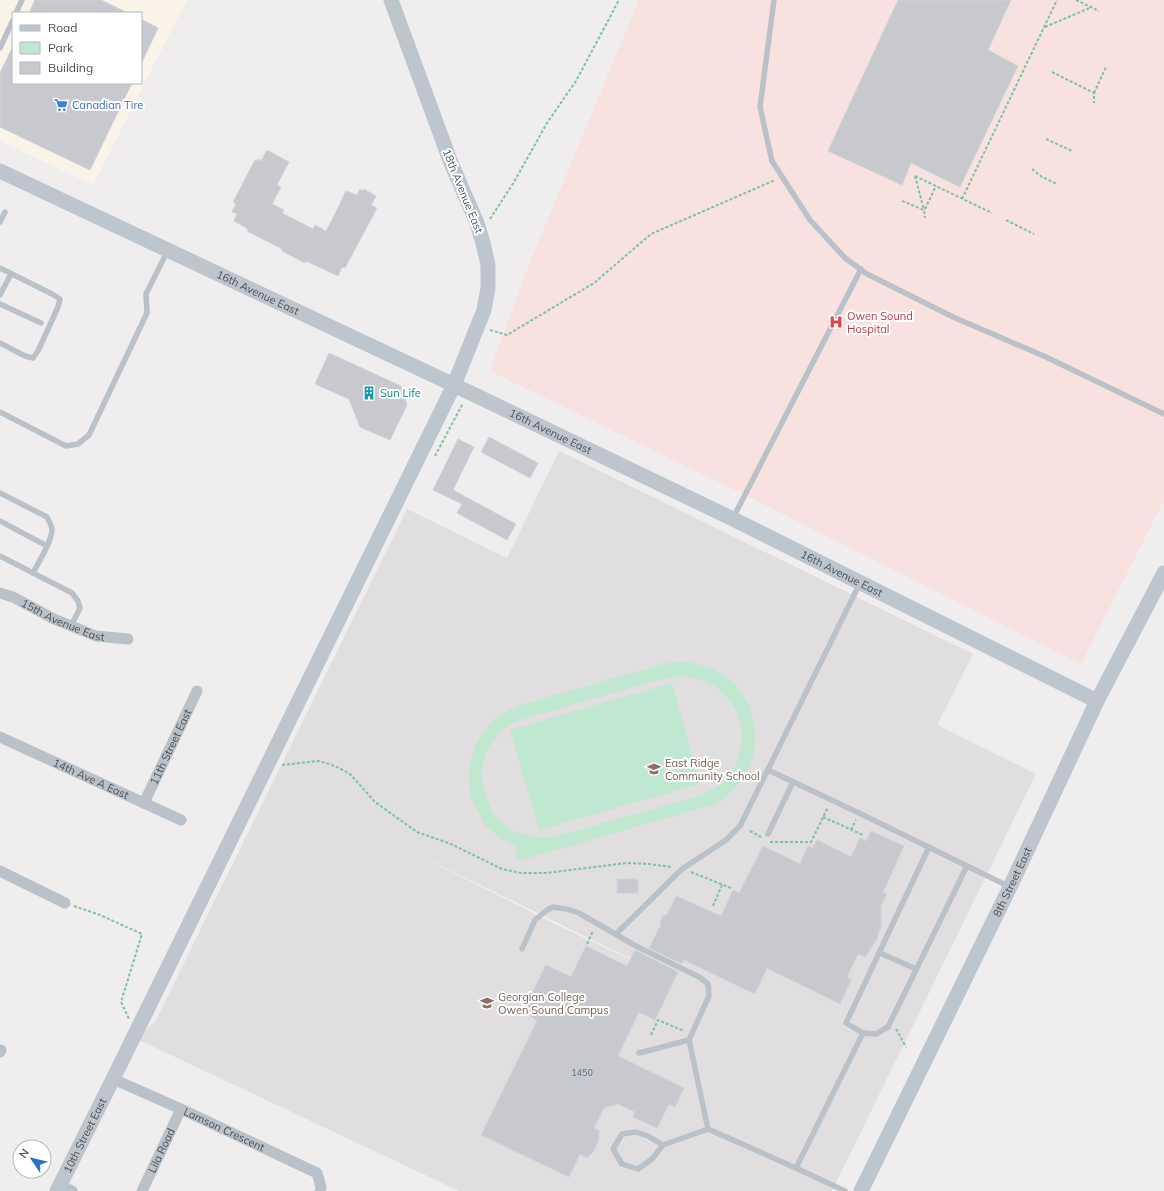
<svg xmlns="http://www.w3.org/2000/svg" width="1164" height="1191" viewBox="0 0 1164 1191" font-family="Mulish,sans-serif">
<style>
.commercial{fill:#f9f4e7;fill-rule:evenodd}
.education{fill:#e0dede;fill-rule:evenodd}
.medical{fill:#f7e2df}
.green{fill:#c0e8d0;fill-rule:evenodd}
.building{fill:#c8c9cf;stroke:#d2d3d8}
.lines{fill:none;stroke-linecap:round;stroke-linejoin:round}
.path{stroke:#7dc2a0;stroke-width:2;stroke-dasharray:3 2;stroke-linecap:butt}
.lane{stroke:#bac1c8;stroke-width:5.5}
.street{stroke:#bac1c8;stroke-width:11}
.secondary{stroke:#bdc5cf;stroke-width:15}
.labels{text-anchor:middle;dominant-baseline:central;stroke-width:4;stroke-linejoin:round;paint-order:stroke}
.number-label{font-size:9px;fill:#686e76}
.shop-label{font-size:11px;fill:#366cbe;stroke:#fff;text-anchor:start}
.street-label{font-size:11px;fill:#485058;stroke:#fff}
.health-label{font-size:11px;fill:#be3a42;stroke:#fff;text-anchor:start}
.culture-label{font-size:11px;fill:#0d838f;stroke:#fff;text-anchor:start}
.education-label{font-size:11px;fill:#785e54;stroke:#fff;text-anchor:start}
</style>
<rect width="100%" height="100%" fill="#efeded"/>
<path class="commercial" d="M 0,0 L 187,0 L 93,185 L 0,141 ZM 13,13 L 141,13 L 141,83 L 13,83 Z"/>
<path class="education" d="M 559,451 L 973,654 L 937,725 L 1036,774 L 832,1191 L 459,1191 L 135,1038 L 155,1022 L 407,509 L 507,558 ZM 387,839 L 725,1005 L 726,1005 L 555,924 Z"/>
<polygon class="medical" points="639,0 1164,0 1164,500 1081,664 739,492 490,371 526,272"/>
<g class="green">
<path d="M 683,661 C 698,664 714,668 726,676 C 756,698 764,744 745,775 C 738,788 726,796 715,804 L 518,861 L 514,850 L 519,848 C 507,842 495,836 486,826 C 484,823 482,819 480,815 C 477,809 473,803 471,796 C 464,771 473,741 491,722 C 499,714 510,710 520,705 L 663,664 ZM 682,676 C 707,678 726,690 737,713 C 743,727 743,741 739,755 C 730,787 704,795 675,803 C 661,807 647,811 634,814 C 606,822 579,831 552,837 C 534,839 515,834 501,822 C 496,817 491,810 489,804 C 475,776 482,744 508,726 C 516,721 525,719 534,716 L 661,679 Z"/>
<polygon points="672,683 700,784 539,830 510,730"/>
</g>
<g class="building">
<polygon points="35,0 101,0 128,13 29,13"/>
<polygon points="898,0 1011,0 988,50 1018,66 960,187 911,163 902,185 828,151"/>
<polygon points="141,19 158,28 141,64"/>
<polygon points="13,46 13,83 132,83 90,170 0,127 0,73"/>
<polygon points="267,150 289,162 277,185 281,187 272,204 284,210 282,213 313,229 315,225 326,231 332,220 346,191 357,195 360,189 363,191 364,189 376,196 371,205 377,208 345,268 342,267 338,276 306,261 305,263 282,251 282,249 247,231 248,229 234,221 237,214 232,212 236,204 233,202 255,160 257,161 258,159 261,161"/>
<polygon points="329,353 401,386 407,405 390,440 360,427 349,399 315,384"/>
<polygon points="489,437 538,463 530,478 481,452"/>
<polygon points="458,439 474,447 453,490 516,524 507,540 457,513 462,504 433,490"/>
<polygon points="871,831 904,846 883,892 887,894 881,906 881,926 876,941 865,957 858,954 847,977 851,980 840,1004 767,968 755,994 684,960 682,964 649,948 661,925 660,923 661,919 663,916 667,915 676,896 721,916 733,890 739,893 763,846 800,864 808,846 813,848 817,840 851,857 860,838 866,841"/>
<rect x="617" y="879" width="21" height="14"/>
<polygon points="586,946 627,966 635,950 678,972 655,1020 639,1012 618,1056 684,1088 675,1107 669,1104 657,1128 633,1117 635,1112 618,1104 604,1108 594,1128 599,1131 598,1142 594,1151 587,1158 580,1154 569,1177 481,1135 537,1021 523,1011 546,965 571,977"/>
</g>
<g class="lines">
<g class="path">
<polyline points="1076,0 1099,11"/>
<polyline points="1045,27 1092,7"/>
<polyline points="1052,72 1094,93 1094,103"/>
<polyline points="1094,93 1106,67"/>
<polyline points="1046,139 1072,151"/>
<polyline points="1032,169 1042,177 1057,184"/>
<polyline points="915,176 992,213"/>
<polyline points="915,176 924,210"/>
<polyline points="962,199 1057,0"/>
<polyline points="902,201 924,210 925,218"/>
<polyline points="925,209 936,186"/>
<polyline points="490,219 514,182 547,123 576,81 619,0"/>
<polyline points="1006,220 1034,234"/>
<polyline points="490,330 507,335 594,283 651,234 775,180"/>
<polyline points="435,456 463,403"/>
<polyline points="282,765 318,761 330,764 339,768 350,774 375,802 417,832 451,844 502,869 521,873 546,873 627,863 649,864 672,867"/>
<polyline points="823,817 863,835"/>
<polyline points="851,830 856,820"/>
<polyline points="750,831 761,837"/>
<polyline points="770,842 811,842 828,807"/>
<polyline points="691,872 731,888"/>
<polyline points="74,906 100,915 142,934 121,1002 129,1019"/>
<polyline points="713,906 722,885"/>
<polyline points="587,944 593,931"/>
<polyline points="896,1029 906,1047"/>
<polyline points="651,1035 658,1020 684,1031"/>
</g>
<g class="lane">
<polyline points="774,0 760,107 772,161 810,220 845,258 867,274 953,317 1046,357 1164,414"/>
<polyline points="16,13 22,0"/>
<polyline points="0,48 13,20"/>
<polyline points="0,222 5,212"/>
<polyline points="0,268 52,294 60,299 58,307 38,351 33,358 25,356 0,343"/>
<polyline points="0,295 11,274"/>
<polyline points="0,304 41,323"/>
<polyline points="0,412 66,446 78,444 89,435 147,313 146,294 168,250"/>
<path d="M 0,493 L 47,517 C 49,521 51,524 52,529 C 52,542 39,561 33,573"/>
<polyline points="733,518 861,269"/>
<polyline points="0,521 47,546"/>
<polyline points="0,556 72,593 78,601 80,608 71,626"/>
<polyline points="768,770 859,813 1010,887"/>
<polyline points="768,834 793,782"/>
<polyline points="616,934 682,869 726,840 740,826 860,583"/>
<polyline points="522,949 535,920 547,910 553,907 567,909 579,913 634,945 699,977 708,984 709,996 689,1040 708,1129"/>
<polyline points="880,953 916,969"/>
<polyline points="863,1033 876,1034 888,1027 967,866"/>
<polyline points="639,1053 689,1040"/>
<polyline points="663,1145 648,1136 636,1132 622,1134 613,1149 622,1164 638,1169 652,1159 663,1145 708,1129 796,1168 845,1191"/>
<polyline points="796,1168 863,1033 846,1023 929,847"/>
</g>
<g class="street">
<path id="s1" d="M 0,593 L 13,597 L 54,619 L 96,636 L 128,639"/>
<path id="s2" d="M 0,737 L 181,820"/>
<path id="s3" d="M 144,803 L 197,691"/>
<polyline points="0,871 65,903"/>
<polyline points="0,1050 1,1050 0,1052"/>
<path id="s4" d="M 113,1079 L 181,1109 L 317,1173 L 321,1187 L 320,1191"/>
<polyline points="59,1186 72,1191"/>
<path id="s5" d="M 142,1191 L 181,1109"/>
</g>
<g class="secondary">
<path id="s6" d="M 0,171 L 454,385 L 733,519 L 1097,701"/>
<path id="s7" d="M 57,1191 L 113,1079 L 454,385 L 484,310 L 488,288 L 488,265 L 483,243 L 477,223 L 451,163 L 391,0"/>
<path id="s8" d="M 861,1191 L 1010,887 L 1097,701 L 1164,573"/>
</g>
</g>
<defs>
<g id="supermarket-bare" transform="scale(1.08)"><path d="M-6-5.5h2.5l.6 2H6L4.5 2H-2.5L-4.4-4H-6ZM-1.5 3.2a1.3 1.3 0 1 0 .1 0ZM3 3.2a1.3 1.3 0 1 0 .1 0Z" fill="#3f7fe0" stroke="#fff" stroke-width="2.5" paint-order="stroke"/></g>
<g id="hospital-bare" transform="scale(1.08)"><path d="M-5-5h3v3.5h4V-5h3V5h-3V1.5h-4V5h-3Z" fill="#e0444e" stroke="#fff" stroke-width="2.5" paint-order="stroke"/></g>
<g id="building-bare" transform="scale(1.08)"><path d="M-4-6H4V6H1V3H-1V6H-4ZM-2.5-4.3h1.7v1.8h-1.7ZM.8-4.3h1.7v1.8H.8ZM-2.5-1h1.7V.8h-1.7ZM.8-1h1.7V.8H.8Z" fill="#0f9aa8" stroke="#fff" stroke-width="2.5" paint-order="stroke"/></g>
<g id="school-bare" transform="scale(1.08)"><path d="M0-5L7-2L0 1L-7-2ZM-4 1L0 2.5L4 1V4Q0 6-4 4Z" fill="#8d6e63" stroke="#fff" stroke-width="2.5" paint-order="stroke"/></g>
<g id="university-bare" transform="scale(1.08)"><path d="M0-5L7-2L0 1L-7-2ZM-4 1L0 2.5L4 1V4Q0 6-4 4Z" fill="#8d6e63" stroke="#fff" stroke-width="2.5" paint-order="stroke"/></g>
</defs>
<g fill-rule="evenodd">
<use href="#supermarket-bare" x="61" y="105"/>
<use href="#hospital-bare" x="836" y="322"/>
<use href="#building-bare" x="369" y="393"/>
<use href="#school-bare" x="654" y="769"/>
<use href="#university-bare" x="487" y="1003"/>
</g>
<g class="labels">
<g class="number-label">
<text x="582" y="1072">1450</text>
</g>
<g class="shop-label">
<text x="72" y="105">Canadian Tire</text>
</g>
<g class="street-label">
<text transform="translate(463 191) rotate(68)">18th Avenue East</text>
<text stroke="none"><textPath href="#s6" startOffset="285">16th Avenue East</textPath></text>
<text stroke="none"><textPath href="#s6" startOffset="609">16th Avenue East</textPath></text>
<text stroke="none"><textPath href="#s6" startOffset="933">16th Avenue East</textPath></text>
<text stroke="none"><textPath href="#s1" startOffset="69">15th Avenue East</textPath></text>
<text stroke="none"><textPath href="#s3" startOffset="62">11th Street East</textPath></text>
<text stroke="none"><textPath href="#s2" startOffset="100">14th Ave A East</textPath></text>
<text stroke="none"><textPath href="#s8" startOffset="344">8th Street East</textPath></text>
<text stroke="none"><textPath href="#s4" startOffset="122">Lamson Crescent</textPath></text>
<text stroke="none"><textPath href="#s7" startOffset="62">10th Street East</textPath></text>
<text stroke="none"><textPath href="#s5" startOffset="45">Lila Road</textPath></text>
</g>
<g class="health-label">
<text x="847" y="316">Owen Sound<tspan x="847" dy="13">Hospital</tspan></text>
</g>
<g class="culture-label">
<text x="380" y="393">Sun Life</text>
</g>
<g class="education-label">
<text x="665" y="763">East Ridge<tspan x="665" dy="13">Community School</tspan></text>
<text x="498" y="997">Georgian College<tspan x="498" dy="13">Owen Sound Campus</tspan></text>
</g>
</g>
<rect x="12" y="12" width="130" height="72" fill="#ffffff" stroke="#b6b9bc"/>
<rect x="20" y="25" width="20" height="6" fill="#bdc5cf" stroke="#b6b9bc"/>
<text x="48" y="32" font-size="12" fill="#485058">Road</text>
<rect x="20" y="42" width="20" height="12" fill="#c0e8d0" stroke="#b6b9bc"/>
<text x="48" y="52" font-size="12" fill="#485058">Park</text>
<rect x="20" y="62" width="20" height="12" fill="#c8c9cf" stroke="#b6b9bc"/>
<text x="48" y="72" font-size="12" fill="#485058">Building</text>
<g transform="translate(32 1159) rotate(305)"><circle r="19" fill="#ffffff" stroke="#b6b9bc"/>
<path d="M0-3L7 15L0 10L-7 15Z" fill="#2f71c7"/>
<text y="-6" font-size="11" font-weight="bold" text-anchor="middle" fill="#485058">N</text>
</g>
</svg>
